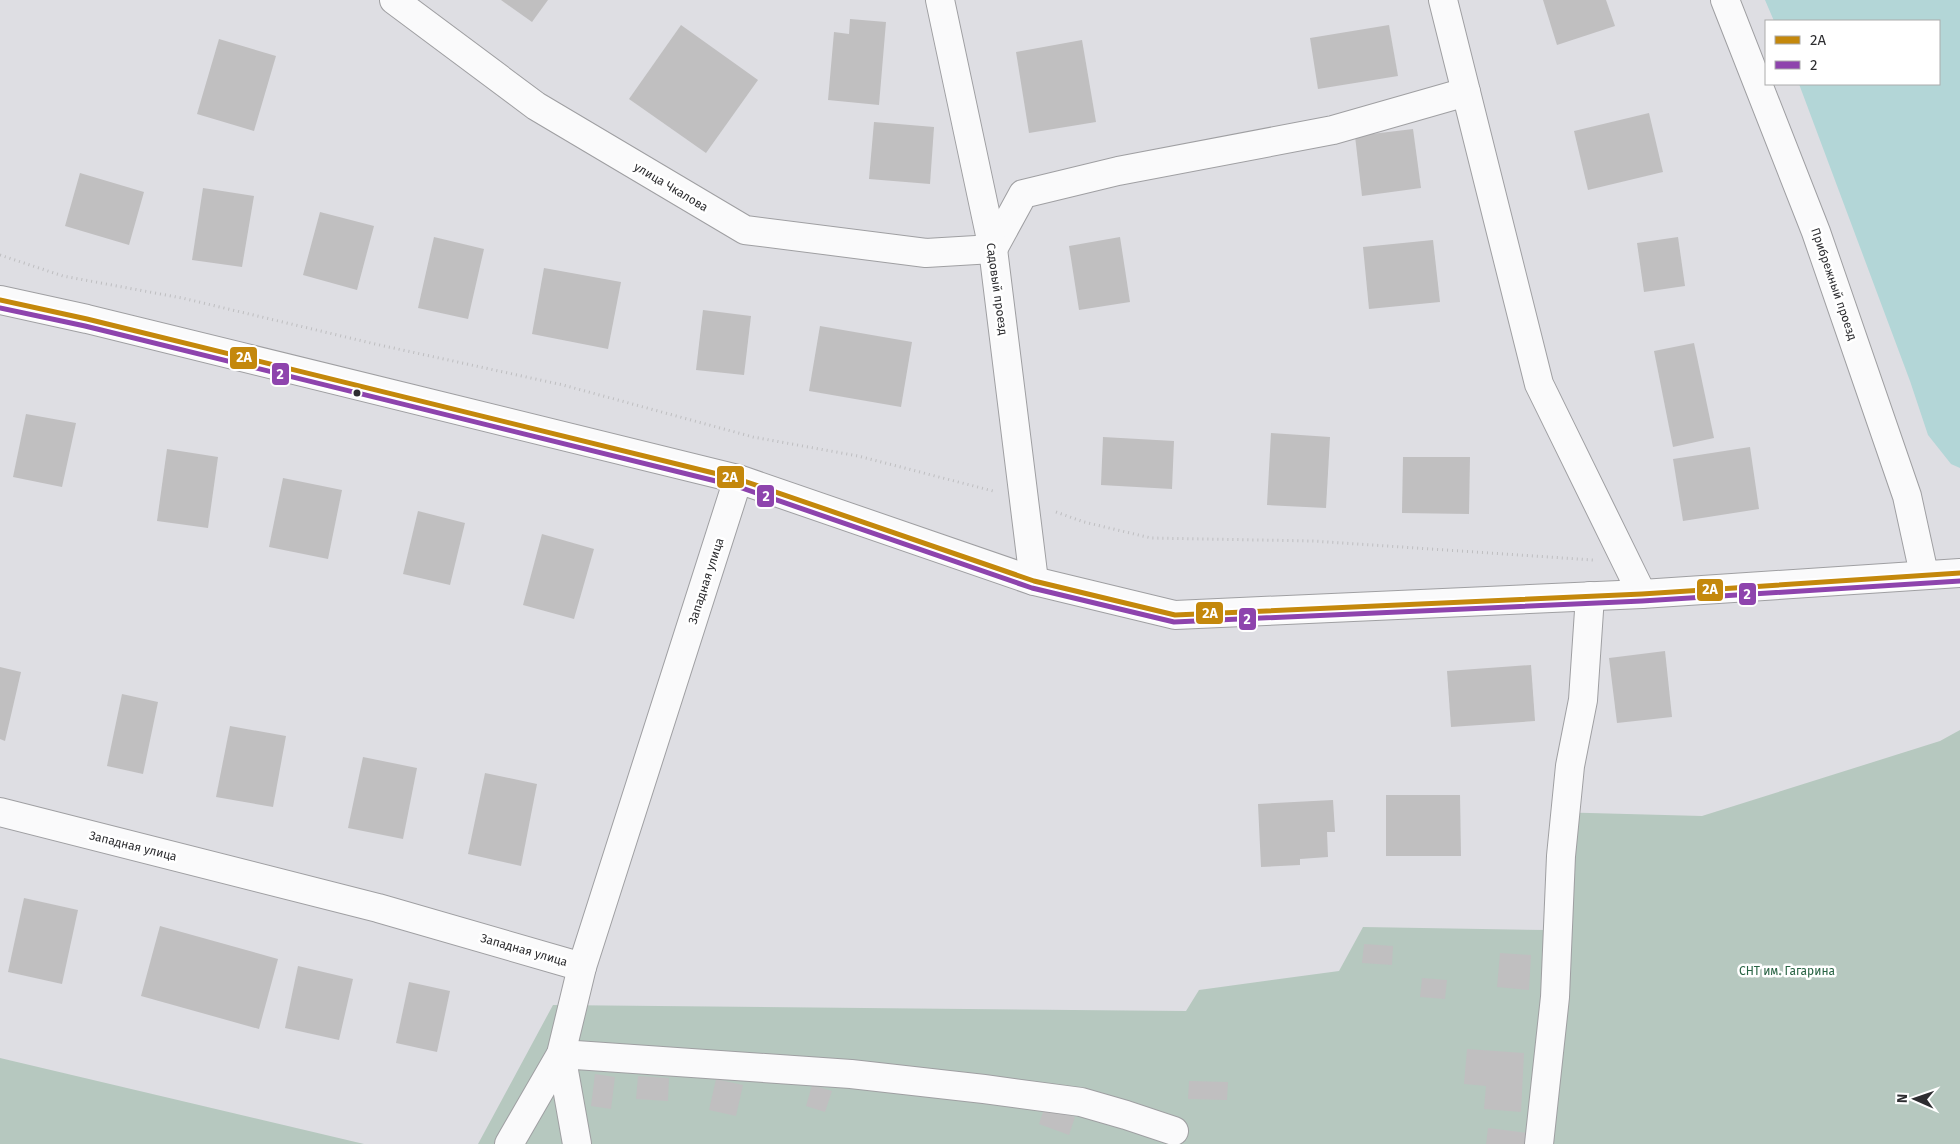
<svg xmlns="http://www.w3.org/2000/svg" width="1960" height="1144" viewBox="0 0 1960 1144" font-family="'Fira Sans',sans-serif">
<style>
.green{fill:#b6c8bf}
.water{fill:#b3d6d7}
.building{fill:#c0bfc0}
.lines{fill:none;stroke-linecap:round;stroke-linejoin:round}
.minor-casing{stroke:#9f9fa2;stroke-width:30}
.path{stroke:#bebec0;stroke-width:3;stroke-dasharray:1 4;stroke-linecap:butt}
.minor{stroke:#fafafb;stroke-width:28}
.bus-1-casing{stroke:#fff;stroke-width:9}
.bus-2-casing{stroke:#fff;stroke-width:9}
.bus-1{stroke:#c4880c;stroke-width:5}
.bus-2{stroke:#8e44ad;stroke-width:5}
.bus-dot{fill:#2d2d30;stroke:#fff;stroke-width:2}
.labels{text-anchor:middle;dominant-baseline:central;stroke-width:5;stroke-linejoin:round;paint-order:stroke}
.street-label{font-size:12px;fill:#2d2d30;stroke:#fff}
.park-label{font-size:12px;fill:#286343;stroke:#fff}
.line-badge{stroke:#fff;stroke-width:2}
.badge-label{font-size:14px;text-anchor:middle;font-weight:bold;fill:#fff}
</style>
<rect width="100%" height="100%" fill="#dedee3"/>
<g class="green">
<polygon points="1960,730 1960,1144 478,1144 553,1005 1186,1011 1199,990 1339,971 1363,927 1546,930 1552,812 1702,816 1940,741"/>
<polygon points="0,1058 364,1144 0,1144"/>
</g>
<polygon class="water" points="1765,0 1960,0 1960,468 1951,464 1928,435 1910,381 1799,84 1939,84 1939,21 1774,21"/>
<g class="building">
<polygon points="501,0 548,0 532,22"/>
<polygon points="1543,0 1606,0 1615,26 1557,45"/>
<polygon points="850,19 886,22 879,105 828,100 834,32 849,34"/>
<polygon points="681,25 758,80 706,153 629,99"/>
<polygon points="1389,25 1398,76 1318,89 1310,38"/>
<polygon points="219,39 276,56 254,131 197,114"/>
<polygon points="1082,40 1096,122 1029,133 1016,52"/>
<polygon points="1649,113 1663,172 1588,190 1574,131"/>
<polygon points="874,122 934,127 930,184 869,179"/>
<polygon points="1413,129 1421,188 1362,196 1355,136"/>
<polygon points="80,173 144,192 129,245 65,226"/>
<polygon points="203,188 254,196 242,267 192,260"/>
<polygon points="320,212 374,226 357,290 303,275"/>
<polygon points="434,237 484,249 468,319 418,308"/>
<polygon points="1120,237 1130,302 1079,310 1069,246"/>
<polygon points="1678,237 1685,286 1644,292 1637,243"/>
<polygon points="1433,240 1440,302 1369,309 1363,247"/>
<polygon points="544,268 621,282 608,349 532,334"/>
<polygon points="703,310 751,316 744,375 696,370"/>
<polygon points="820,326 912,342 901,407 809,391"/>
<polygon points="1694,343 1714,438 1673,447 1654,351"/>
<polygon points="26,414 76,423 62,487 13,477"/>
<polygon points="1271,433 1330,437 1326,508 1267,505"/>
<polygon points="1103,437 1174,441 1172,489 1101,485"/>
<polygon points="1750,447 1759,509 1683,521 1673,459"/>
<polygon points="167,449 218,457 208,528 157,521"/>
<polygon points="1403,457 1470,457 1469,514 1402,513"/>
<polygon points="283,478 342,490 328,559 269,547"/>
<polygon points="418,511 465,523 450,585 403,574"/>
<polygon points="542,534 594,549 574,619 523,605"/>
<polygon points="1665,651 1672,717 1617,723 1609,658"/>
<polygon points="1531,665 1535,721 1451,727 1447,671"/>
<polygon points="0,667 21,672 5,741 0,739"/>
<polygon points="122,694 158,702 143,774 107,766"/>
<polygon points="230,726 286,736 273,807 216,797"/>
<polygon points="363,757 417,768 403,839 348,828"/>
<polygon points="485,773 537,784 521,866 468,854"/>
<polygon points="1386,795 1460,795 1461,856 1386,856"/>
<polygon points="1333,800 1335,832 1327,832 1328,857 1300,859 1300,865 1261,867 1258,804"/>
<polygon points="24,898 78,910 62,984 8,972"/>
<polygon points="160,926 278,959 259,1029 141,996"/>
<polygon points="1364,944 1393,946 1392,965 1362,963"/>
<polygon points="1500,953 1531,955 1529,990 1497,987"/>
<polygon points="298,966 353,979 339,1040 285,1028"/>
<polygon points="1422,978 1447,980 1445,999 1420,997"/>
<polygon points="409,982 450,991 437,1052 396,1043"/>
<polygon points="1467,1049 1524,1053 1521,1112 1484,1109 1486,1086 1464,1084"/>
<polygon points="595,1074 615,1077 611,1109 591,1106"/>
<polygon points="638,1076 669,1078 668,1101 636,1099"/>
<polygon points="716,1079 743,1085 736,1116 709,1110"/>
<polygon points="1189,1081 1228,1082 1227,1100 1188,1099"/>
<polygon points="812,1085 832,1091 825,1112 806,1106"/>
<polygon points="1045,1106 1075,1117 1069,1135 1039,1124"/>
<polygon points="1488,1128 1527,1133 1525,1144 1486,1144"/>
</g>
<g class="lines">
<g class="minor-casing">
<g id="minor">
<polyline points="394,0 536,106 745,230 926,253 993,249 1023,194 1118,171 1333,130 1466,92"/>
<polyline points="940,0 993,249 1034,581"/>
<polyline points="1443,0 1539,384 1642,594"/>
<polyline points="1725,0 1816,232 1907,496 1924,574"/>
<polyline points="0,300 87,319 738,479 1034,581 1175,615 1642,594 1960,573"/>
<polyline points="0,812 378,908 582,967 738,479"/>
<polyline points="509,1144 561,1054 582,967"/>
<polyline points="577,1144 561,1054 851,1074 984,1089 1081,1102 1126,1115 1174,1131"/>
<polyline points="1539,1144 1555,997 1561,856 1570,766 1583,700 1590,596"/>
</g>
</g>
<g class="path">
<polyline points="0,255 63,276 182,298 375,344 563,385 753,437 858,456 993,491"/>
<polyline points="1056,512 1084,522 1151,538 1313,541 1593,560"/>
</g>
<use href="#minor" class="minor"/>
<g class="bus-1-casing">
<polyline id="bus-1" points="0,300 87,319 738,479 1034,581 1175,615 1642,594 1960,573"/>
</g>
<g class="bus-2-casing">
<polyline id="bus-2" points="0,308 85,326 736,486 1032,588 1174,622 1642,601 1960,581"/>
</g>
<use href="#bus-1" class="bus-1"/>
<use href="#bus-2" class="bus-2"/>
</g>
<circle class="bus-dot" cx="357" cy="393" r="4.5"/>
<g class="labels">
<g class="street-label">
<text transform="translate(671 187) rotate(31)">улица Чкалова</text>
<text transform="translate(1834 284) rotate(71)">Прибрежный проезд</text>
<text transform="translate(997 289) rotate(82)">Садовый проезд</text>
<text transform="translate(706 581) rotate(-72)">Западная улица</text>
<text transform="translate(133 846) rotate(14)">Западная улица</text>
<text transform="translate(524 950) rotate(16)">Западная улица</text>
</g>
<g class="park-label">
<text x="1787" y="971">СНТ им. Гагарина</text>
</g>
</g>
<g class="line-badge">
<rect x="229" y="346" width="29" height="24" rx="5" fill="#c4880c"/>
<rect x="271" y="362" width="19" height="24" rx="5" fill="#8e44ad"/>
<rect x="716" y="465" width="29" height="24" rx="5" fill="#c4880c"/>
<rect x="756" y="484" width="19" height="24" rx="5" fill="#8e44ad"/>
<rect x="1696" y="578" width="28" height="24" rx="5" fill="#c4880c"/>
<rect x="1738" y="582" width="19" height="24" rx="5" fill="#8e44ad"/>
<rect x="1195" y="601" width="29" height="24" rx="5" fill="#c4880c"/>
<rect x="1238" y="607" width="19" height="24" rx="5" fill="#8e44ad"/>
</g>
<g class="badge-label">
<text x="244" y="362">2А</text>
<text x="280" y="379">2</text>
<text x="730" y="482">2А</text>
<text x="766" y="501">2</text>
<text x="1710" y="594">2А</text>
<text x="1747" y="599">2</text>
<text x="1210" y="618">2А</text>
<text x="1247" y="624">2</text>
</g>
<rect x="1765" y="20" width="175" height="65" fill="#ffffff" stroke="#ababac"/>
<rect x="1775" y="36" width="25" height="8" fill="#c4880c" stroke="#ababac"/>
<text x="1810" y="45" font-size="15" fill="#2d2d30">2А</text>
<rect x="1775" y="61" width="25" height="8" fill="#8e44ad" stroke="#ababac"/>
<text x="1810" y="70" font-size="15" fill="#2d2d30">2</text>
<g transform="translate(1915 1099) rotate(272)" stroke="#ffffff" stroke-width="4" paint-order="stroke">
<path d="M0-4L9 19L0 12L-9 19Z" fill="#2d2d30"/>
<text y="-8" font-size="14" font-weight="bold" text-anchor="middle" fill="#2d2d30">N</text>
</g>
</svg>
